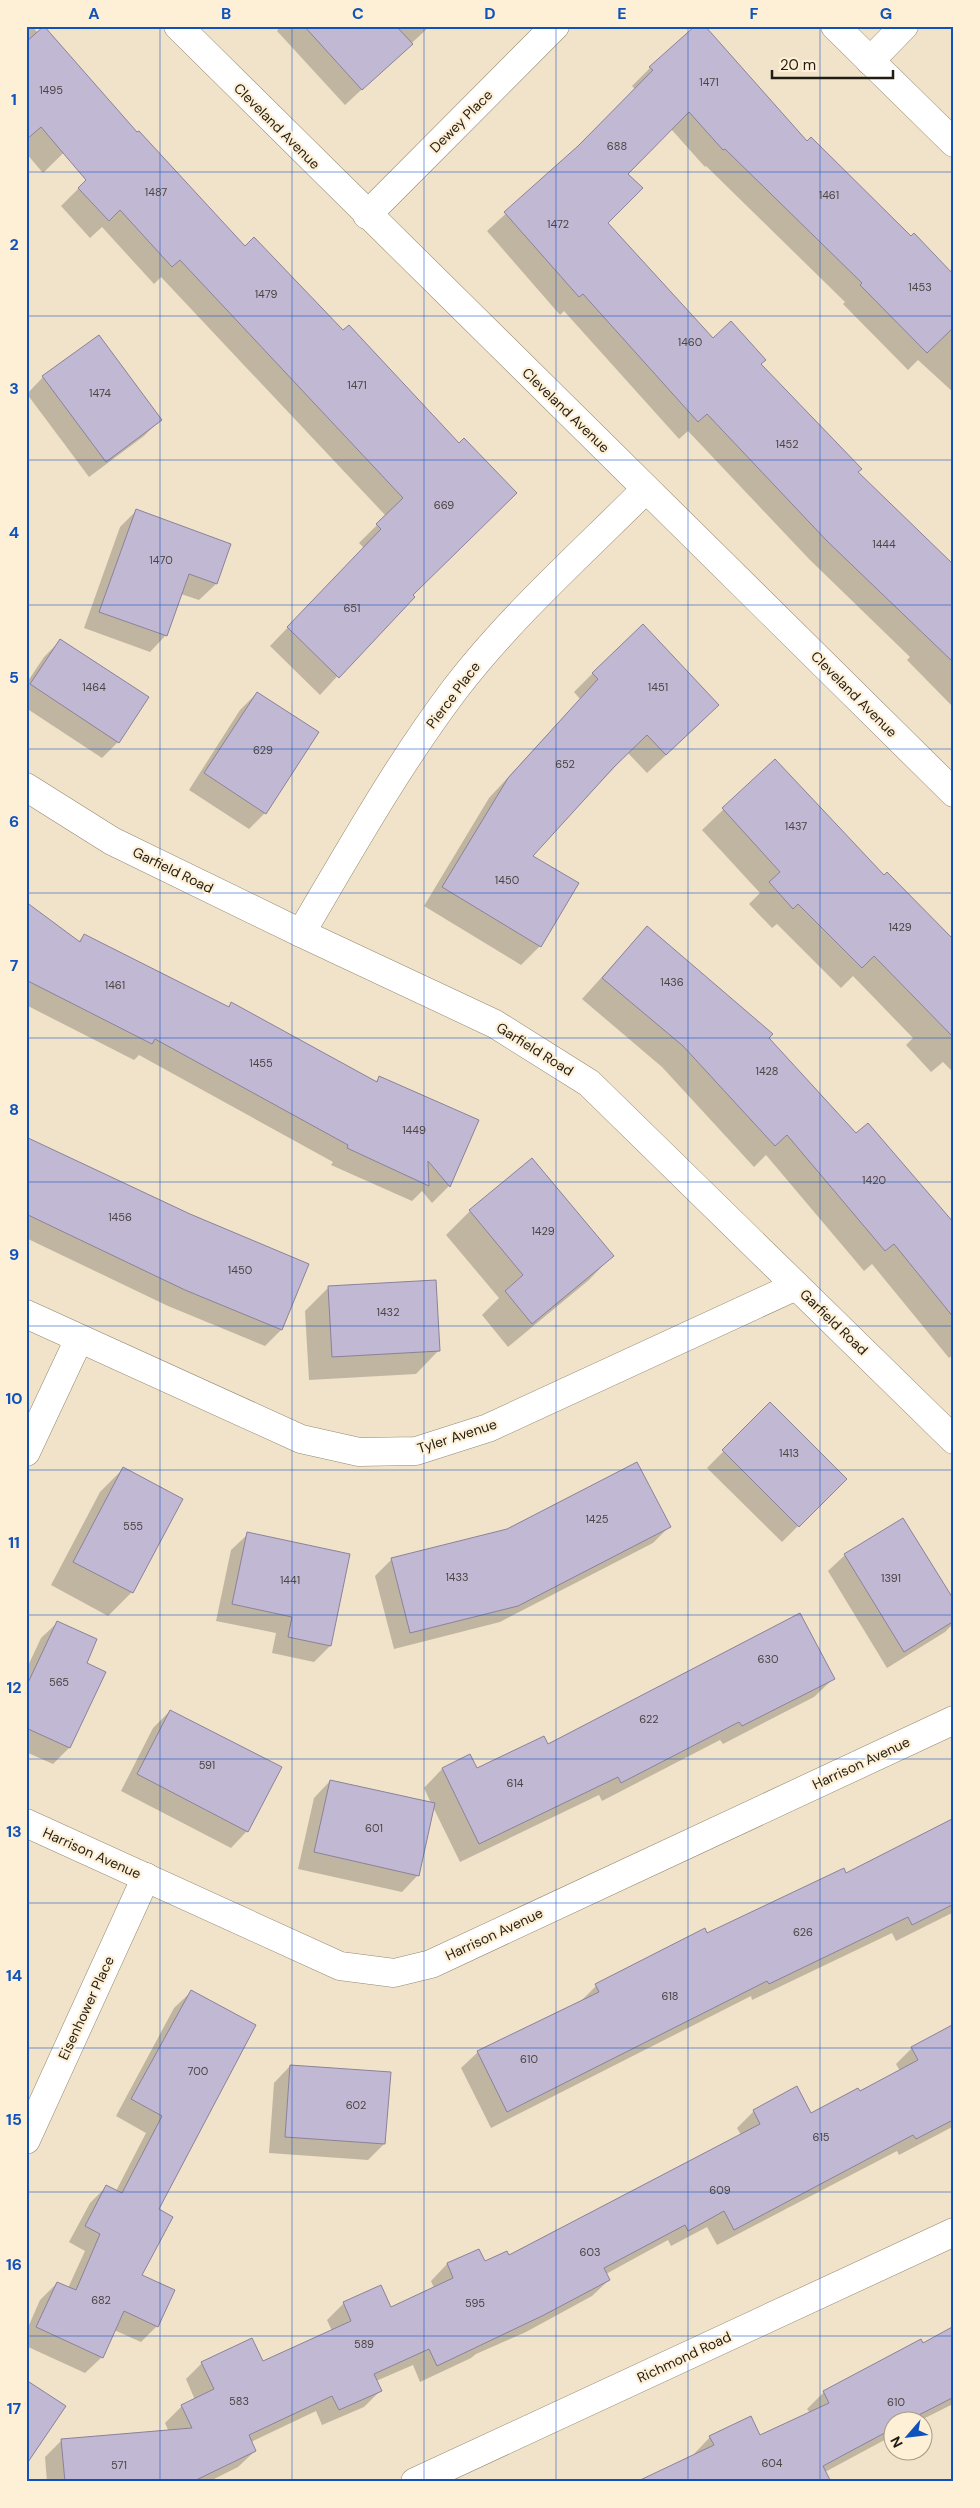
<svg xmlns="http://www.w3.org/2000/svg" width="980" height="2508" viewBox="0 0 980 2508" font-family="'DM Sans',sans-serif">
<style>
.shadow{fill:#0003}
.building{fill:#c1b8d3;stroke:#8b829b}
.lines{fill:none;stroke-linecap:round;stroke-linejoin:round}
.street-casing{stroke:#94876f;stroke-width:29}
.street{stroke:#fff;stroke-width:28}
.grid{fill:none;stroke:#0f52bd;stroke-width:1;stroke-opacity:0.55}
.labels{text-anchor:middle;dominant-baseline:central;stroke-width:4.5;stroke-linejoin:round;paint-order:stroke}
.number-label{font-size:11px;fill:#4a4443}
.street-label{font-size:14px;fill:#221d13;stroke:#fef0d6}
.neatline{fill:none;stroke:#0f52bd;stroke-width:2}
.grid-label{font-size:16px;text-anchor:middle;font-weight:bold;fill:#0f52bd}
</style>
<rect width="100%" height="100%" fill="#f1e3c9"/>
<g class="shadow">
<polygon points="26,26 32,26 38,33 45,27 112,105 43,173 26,153"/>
<polygon points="281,26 430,26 345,105 277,31"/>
<polygon points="650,68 807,143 954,277 954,393 918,360 908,370 843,304 845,302 706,166 705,167 671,129 626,174 606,223 713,339 760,364 954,581 954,708 907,660 910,657 809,559 688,431 679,439 564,311 560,315 487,231 576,149 635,89 632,86"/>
<polygon points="79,188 245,248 343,332 459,444 412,595 320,695 270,646 364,548 359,543 386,516 161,277 154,284 102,227 90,238 61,206"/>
<polygon points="43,377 161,419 144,436 89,477 27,394"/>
<polygon points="136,511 230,544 216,584 199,600 181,594 166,635 150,652 84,628 120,527"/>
<polygon points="60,641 118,742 102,758 26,708 26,684 44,657"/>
<polygon points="593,673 699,724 647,773 628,753 531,856 540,946 521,965 424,906 489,798 580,699 574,692"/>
<polygon points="257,693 265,813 249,829 189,790 240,710"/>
<polygon points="775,760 884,877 954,942 954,1073 943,1062 931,1072 906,1045 913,1038 853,976 841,988 777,924 772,928 749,904 760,893 702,830"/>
<polygon points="26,903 78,942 85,935 228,1007 232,1003 375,1082 379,1078 477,1121 449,1186 432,1203 422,1191 412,1201 331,1165 333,1162 139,1055 134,1060 26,1005"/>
<polygon points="647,927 767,1038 856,1135 954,1225 954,1354 949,1358 872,1264 864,1271 766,1155 754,1167 662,1067 582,999"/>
<polygon points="26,1138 281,1330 265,1346 168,1306 26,1238"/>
<polygon points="532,1159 612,1256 589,1280 508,1347 482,1315 499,1298 446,1235 470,1211"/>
<polygon points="328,1288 439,1350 416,1374 309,1380 305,1311"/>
<polygon points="770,1404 845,1479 782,1542 707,1468"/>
<polygon points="123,1469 132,1592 108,1616 51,1585 100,1492"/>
<polygon points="669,1527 653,1543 500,1622 394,1649 375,1576 392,1559"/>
<polygon points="248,1534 330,1646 314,1662 272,1653 276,1633 216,1621 231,1550"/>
<polygon points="845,1555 954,1603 954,1623 945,1632 887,1668 828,1571"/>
<polygon points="58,1622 85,1663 69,1748 53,1764 26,1752 26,1670 41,1638"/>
<polygon points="833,1679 814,1697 723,1744 720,1740 602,1801 599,1795 460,1862 433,1807 418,1875 402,1892 298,1869 314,1798 330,1781 431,1803 424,1788 442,1769 477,1770 547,1745"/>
<polygon points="170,1711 247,1831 231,1848 121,1791 153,1728"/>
<polygon points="954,1820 954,1912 896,1941 892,1933 752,2000 751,1996 491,2128 461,2068 478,2052 579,2003 596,1986 846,1875"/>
<polygon points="191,1992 141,2276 157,2326 141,2342 114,2330 102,2357 85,2373 26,2346 26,2332 40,2300 57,2283 68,2288 85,2251 69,2242 90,2203 107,2186 116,2191 146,2133 116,2116 174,2008"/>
<polygon points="954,2026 954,2126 899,2155 897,2151 717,2245 707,2227 671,2246 668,2240 606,2274 609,2280 592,2296 526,2332 476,2354 471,2358 420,2382 413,2365 376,2381 380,2391 364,2407 322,2425 316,2411 251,2442 255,2451 238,2467 208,2482 47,2482 45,2457 61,2441 169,2432 165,2423 182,2406 195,2400 186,2379 202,2363 262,2363 332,2331 327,2320 344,2303 390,2308 434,2288 431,2281 447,2264 479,2250 484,2263 508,2256 741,2135 737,2128 754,2111 796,2088 810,2115 900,2071 896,2064 912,2048"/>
<polygon points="290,2066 384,2144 368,2160 269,2153 274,2083"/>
<polygon points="954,2328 954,2406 953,2404 921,2420 892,2420 892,2436 825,2472 695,2456 694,2454 710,2437 759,2437 810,2413 807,2409 824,2392 921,2341 922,2344"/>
</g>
<g class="building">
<polygon points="44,26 137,132 139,131 245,246 254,237 343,330 349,325 459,443 464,438 517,493 413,595 415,597 339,678 287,627 381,529 376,524 403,498 180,260 172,267 120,210 109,221 78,188 86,180 41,127 26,140 26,42"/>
<polygon points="304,26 396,26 413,44 362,90"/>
<polygon points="695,26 705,26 807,141 811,137 911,236 914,233 954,275 954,327 927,353 860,285 862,283 725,149 723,150 689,112 628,174 643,188 608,223 713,338 731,321 766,360 761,364 862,469 858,472 954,565 954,663 827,541 707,414 698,422 583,294 579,297 504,212 578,146 653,70 649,67"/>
<polygon points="99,335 162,420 106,462 42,376"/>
<polygon points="136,509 231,544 217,584 189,574 167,636 99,612"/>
<polygon points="643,624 719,705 666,755 647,735 614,767 533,856 579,883 541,947 442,887 508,778 598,679 592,673"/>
<polygon points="60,639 149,697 119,743 30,684"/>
<polygon points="257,692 319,732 266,814 204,773"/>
<polygon points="775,759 884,875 887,872 954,940 954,1038 874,956 862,968 798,904 793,909 769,882 780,872 722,808"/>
<polygon points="26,902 80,942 84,934 229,1007 231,1002 377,1082 379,1076 479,1120 450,1187 428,1161 429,1186 347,1148 348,1145 155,1039 152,1044 26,980"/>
<polygon points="647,926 773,1034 769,1038 856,1133 868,1123 954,1223 954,1318 894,1244 885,1251 787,1135 775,1146 683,1046 602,978"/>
<polygon points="26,1137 190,1214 309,1264 282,1330 185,1290 26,1214"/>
<polygon points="532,1158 614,1256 532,1324 505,1291 523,1275 469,1210"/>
<polygon points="436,1280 440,1351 332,1357 328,1286"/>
<polygon points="770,1402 847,1479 799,1527 722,1450"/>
<polygon points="637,1462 671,1527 518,1606 410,1633 391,1558 507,1529"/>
<polygon points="123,1467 183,1499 133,1593 73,1562"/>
<polygon points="903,1518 954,1600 954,1621 904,1652 844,1554"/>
<polygon points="247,1532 350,1554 331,1646 288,1637 292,1617 232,1604"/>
<polygon points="800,1613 835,1679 742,1726 739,1722 621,1783 618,1777 479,1844 442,1768 470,1754 477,1768 544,1736 548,1744"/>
<polygon points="57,1621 97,1639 87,1663 106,1672 70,1748 26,1728 26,1687"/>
<polygon points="170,1710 282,1767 248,1832 137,1774"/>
<polygon points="330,1780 435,1803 419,1876 314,1852"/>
<polygon points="954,1818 954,1904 912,1925 908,1917 769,1984 767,1981 507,2112 477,2051 599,1992 595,1984 705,1928 707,1933 844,1868 846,1873"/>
<polygon points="191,1990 256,2025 159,2209 173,2217 142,2275 175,2290 158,2327 124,2311 103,2358 36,2327 57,2282 76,2290 100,2234 85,2226 106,2185 122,2193 162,2116 131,2099"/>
<polygon points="954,2024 954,2126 951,2121 916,2139 913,2135 734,2230 724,2211 688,2231 685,2225 604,2268 610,2280 544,2315 437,2366 429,2349 374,2374 382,2391 339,2410 332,2396 249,2435 256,2451 192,2482 65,2482 61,2439 192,2428 181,2405 214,2389 201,2362 252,2338 263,2361 351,2321 343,2302 381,2285 391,2307 453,2278 447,2263 479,2249 485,2261 507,2251 509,2255 760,2124 753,2110 797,2086 811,2113 858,2088 860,2091 918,2060 911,2047"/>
<polygon points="290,2065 391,2072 385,2144 285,2137"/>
<polygon points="954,2326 954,2397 909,2420 892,2420 892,2429 823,2466 831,2482 636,2482 714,2445 709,2436 751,2416 760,2435 829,2403 823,2391 921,2339 923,2343"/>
<polygon points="26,2380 66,2406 26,2465"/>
</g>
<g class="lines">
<g class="street-casing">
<g id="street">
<polyline points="178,26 954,793"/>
<polyline points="835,26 954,143"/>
<polyline points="870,61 904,26"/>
<polyline points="367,215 555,26"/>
<polyline points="26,787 112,841 301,933 495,1024 589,1083 954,1440"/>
<path d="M 301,933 C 350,850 397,766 455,689 C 511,616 581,554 646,489"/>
<polyline points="26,1314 301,1439 359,1452 416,1451 488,1428 796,1286"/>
<polyline points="26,1452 79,1339"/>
<polyline points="26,1823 340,1966 394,1973 431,1964 954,1720"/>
<polyline points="26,2140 146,1877"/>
<polyline points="415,2482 954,2232"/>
</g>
</g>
<use href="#street" class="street"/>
</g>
<path class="grid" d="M 160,26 L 160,2482M 292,26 L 292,2482M 424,26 L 424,2482M 556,26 L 556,2482M 688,26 L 688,2482M 820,26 L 820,2482M 26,172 L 954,172M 26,316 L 954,316M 26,460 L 954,460M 26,605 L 954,605M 26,749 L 954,749M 26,893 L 954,893M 26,1038 L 954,1038M 26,1182 L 954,1182M 26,1326 L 954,1326M 26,1470 L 954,1470M 26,1615 L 954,1615M 26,1759 L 954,1759M 26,1903 L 954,1903M 26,2048 L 954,2048M 26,2192 L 954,2192M 26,2336 L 954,2336"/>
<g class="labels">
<g class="number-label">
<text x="709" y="82">1471</text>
<text x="51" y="90">1495</text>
<text x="617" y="146">688</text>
<text x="156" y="192">1487</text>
<text x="829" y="195">1461</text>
<text x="558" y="224">1472</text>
<text x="920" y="287">1453</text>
<text x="266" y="294">1479</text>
<text x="690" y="342">1460</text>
<text x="357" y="385">1471</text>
<text x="100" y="393">1474</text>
<text x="787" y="444">1452</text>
<text x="444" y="505">669</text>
<text x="884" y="544">1444</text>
<text x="161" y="560">1470</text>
<text x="352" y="608">651</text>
<text x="94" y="687">1464</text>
<text x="658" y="687">1451</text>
<text x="263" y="750">629</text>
<text x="565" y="764">652</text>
<text x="796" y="826">1437</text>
<text x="507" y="880">1450</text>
<text x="900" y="927">1429</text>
<text x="672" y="982">1436</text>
<text x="115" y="985">1461</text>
<text x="261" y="1063">1455</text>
<text x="767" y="1071">1428</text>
<text x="414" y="1130">1449</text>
<text x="874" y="1180">1420</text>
<text x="120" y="1217">1456</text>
<text x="543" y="1231">1429</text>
<text x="240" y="1270">1450</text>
<text x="388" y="1312">1432</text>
<text x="789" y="1453">1413</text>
<text x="597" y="1519">1425</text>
<text x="133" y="1526">555</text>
<text x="457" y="1577">1433</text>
<text x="891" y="1578">1391</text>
<text x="290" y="1580">1441</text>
<text x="768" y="1659">630</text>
<text x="59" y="1682">565</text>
<text x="649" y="1719">622</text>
<text x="207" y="1765">591</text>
<text x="515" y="1783">614</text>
<text x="374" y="1828">601</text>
<text x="803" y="1932">626</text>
<text x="670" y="1996">618</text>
<text x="529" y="2059">610</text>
<text x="198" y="2071">700</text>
<text x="356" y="2105">602</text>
<text x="821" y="2137">615</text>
<text x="720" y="2190">609</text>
<text x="590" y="2252">603</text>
<text x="101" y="2300">682</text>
<text x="475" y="2303">595</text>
<text x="364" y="2344">589</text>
<text x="239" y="2401">583</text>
<text x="896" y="2402">610</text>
<text x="772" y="2463">604</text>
<text x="119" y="2465">571</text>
</g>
<g class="street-label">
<text transform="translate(461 121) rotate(-45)">Dewey Place</text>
<text transform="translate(277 126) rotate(45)">Cleveland Avenue</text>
<text transform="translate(566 410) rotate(44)">Cleveland Avenue</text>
<text transform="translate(854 694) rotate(45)">Cleveland Avenue</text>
<text transform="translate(453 695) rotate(-53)">Pierce Place</text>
<text transform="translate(173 870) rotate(26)">Garfield Road</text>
<text transform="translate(535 1049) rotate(32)">Garfield Road</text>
<text transform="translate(834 1322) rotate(44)">Garfield Road</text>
<text transform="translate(457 1436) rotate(-18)">Tyler Avenue</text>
<text transform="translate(861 1763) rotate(-25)">Harrison Avenue</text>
<text transform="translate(92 1853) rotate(24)">Harrison Avenue</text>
<text transform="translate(494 1934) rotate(-25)">Harrison Avenue</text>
<text transform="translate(86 2008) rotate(-65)">Eisenhower Place</text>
<text transform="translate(684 2357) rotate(-25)">Richmond Road</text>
</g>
</g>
<rect width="980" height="2508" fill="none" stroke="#fef0d6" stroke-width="55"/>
<g transform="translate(908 2436) rotate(242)"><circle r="24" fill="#fef0d6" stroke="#a69c88"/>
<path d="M0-4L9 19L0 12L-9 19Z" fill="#0f52bd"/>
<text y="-8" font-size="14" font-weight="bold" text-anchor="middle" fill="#221d13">N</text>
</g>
<path d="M772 70v8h121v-8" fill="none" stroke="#221d13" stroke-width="2.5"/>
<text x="780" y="70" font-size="15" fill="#221d13" stroke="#fef0d6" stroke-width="4" paint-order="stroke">20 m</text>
<rect x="28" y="28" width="924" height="2452" class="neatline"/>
<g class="grid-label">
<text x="94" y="19">A</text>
<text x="226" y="19">B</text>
<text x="358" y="19">C</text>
<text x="490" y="19">D</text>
<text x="622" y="19">E</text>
<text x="754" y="19">F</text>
<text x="886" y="19">G</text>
<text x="14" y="105">1</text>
<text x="14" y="250">2</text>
<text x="14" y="394">3</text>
<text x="14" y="538">4</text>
<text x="14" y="683">5</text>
<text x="14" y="827">6</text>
<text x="14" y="971">7</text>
<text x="14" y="1115">8</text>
<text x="14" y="1260">9</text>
<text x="14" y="1404">10</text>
<text x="14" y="1548">11</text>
<text x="14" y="1693">12</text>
<text x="14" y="1837">13</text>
<text x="14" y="1981">14</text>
<text x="14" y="2125">15</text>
<text x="14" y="2270">16</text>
<text x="14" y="2414">17</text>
</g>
</svg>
